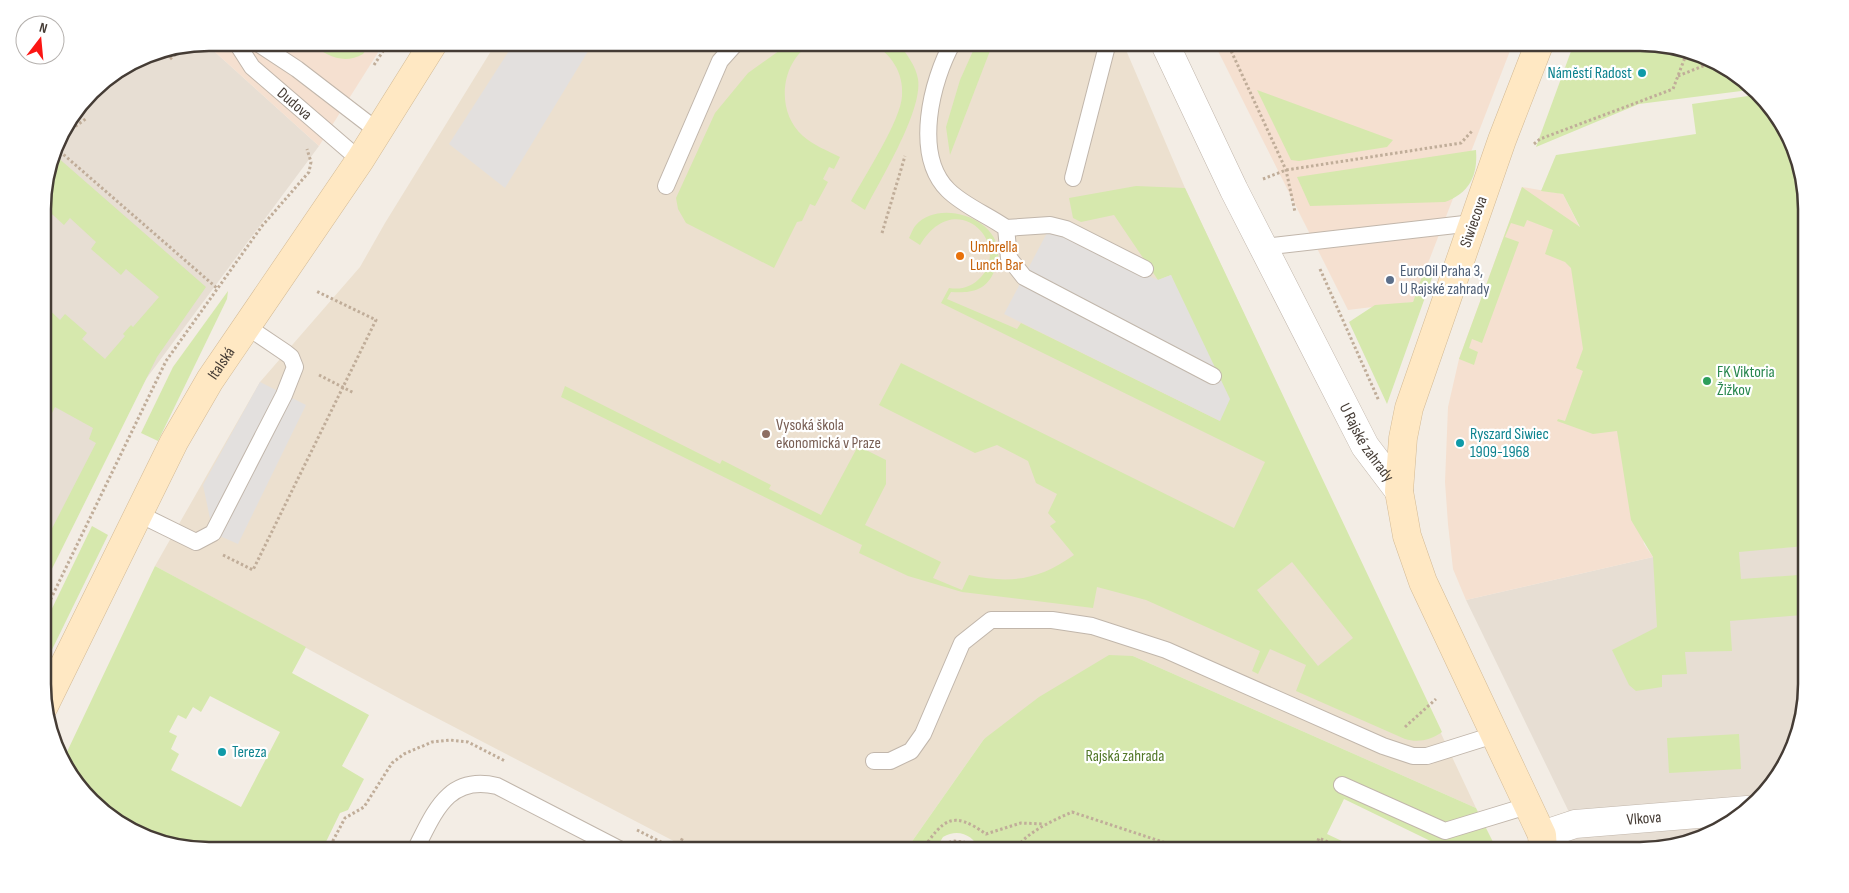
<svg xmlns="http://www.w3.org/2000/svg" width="1849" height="893" viewBox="0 0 1849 893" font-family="'Sofia Sans Condensed',sans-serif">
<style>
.residential{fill:#e7ded3}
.commercial{fill:#f5e0d0}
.education{fill:#ece0cf}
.green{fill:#d6e8ad;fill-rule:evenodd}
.parking{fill:#e3e0de}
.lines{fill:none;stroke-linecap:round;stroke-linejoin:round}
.lane-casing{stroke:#c1b6ab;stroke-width:18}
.street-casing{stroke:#c1b6ab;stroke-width:29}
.secondary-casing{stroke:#d3ba95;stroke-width:29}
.path{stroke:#c0ad99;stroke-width:3;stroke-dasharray:2.5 2.5;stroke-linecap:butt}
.lane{stroke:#fff;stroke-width:16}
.street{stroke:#fff;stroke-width:28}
.secondary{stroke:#ffe8c3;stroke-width:28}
.culture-dot{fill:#0f9aa8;stroke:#fff;stroke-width:2}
.food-dot{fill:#e8710a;stroke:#fff;stroke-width:2}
.service-dot{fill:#5c6f8a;stroke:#fff;stroke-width:2}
.leisure-dot{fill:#2e9e5b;stroke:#fff;stroke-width:2}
.education-dot{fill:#8d6e63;stroke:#fff;stroke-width:2}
.labels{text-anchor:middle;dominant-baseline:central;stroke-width:4.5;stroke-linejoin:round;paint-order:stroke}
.culture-label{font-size:16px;fill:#0d838f;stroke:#fff;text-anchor:start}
.street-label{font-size:16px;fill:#453c35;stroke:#fff}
.food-label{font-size:16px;fill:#c56008;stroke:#fff;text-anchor:start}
.service-label{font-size:16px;fill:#4e5e75;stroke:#fff;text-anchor:start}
.leisure-label{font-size:16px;fill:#27864d;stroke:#fff;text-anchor:start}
.education-label{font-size:16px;fill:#785e54;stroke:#fff;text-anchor:start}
.park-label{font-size:16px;fill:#517728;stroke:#fff}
.rim{fill:none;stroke:#453c35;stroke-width:2.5}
</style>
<rect width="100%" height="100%" fill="#f3ede5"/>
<g class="residential">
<polygon points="205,43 319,146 143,383 44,581 43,198 60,135 99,84 146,55"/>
<polygon points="1806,546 1806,684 1794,748 1765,793 1733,822 1650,850 1572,850 1568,810 1466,600 1653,557"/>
</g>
<g class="commercial">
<polygon points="209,42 384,43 319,146 205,43"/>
<polygon points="1214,43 1513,43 1413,302 1348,310"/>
<polygon points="1522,187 1563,194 1580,228 1644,544 1653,557 1466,600 1453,569 1448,524 1445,482 1448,407 1459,359"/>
</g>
<polygon class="education" points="496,43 1123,43 1185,188 1476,808 1133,656 984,739 906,850 691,850 406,702 155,566 260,382 360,267 385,223"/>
<g class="green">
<polygon points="977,42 993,43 950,155 946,127 960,80"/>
<path d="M 311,43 L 371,43 L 363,54 C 344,65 326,56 311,43 Z"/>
<path d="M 790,43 L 813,43 C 780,60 775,112 803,136 C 813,145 828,151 840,157 L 834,169 L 829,167 L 823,179 L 828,182 L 815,206 L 810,204 L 802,221 L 797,222 L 774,268 L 686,223 L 678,209 L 676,198 L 715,113 L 748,73 Z"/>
<path d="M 871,43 L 898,43 C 906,53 916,66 918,79 C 923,111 880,180 865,210 L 851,201 C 864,177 901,120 902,96 C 904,73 891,53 871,43 Z"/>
<polygon points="1574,43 1640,43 1704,55 1749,90 1639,104 1536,147"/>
<polygon points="1257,90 1393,140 1387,147 1299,161 1291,160"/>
<polygon points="1755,95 1772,108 1805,188 1806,546 1739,552 1741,579 1799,575 1802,615 1730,621 1732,651 1685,652 1687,674 1662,675 1662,687 1636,691 1629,685 1612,650 1657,627 1653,557 1631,520 1617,431 1593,434 1557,421 1558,419 1565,421 1583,371 1576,368 1583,349 1571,268 1565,262 1545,254 1553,230 1527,220 1524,227 1511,223 1505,237 1519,242 1482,343 1472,339 1469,348 1478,352 1474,365 1459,359 1522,187 1580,227 1563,194 1541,191 1556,155 1696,134 1692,104"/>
<path d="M 1476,150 C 1478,176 1469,193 1445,202 L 1310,206 L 1297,177 Z"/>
<polygon points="56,156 206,287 157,357 44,585 44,544 96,443 89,439 93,428 55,407 47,423 43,421 43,304 60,320 65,314 87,333 82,339 105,359 125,336 123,334 131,325 133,327 159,297 126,269 121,275 91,249 96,242 70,218 64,225 43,206 43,198 54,157"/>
<path d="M 1136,186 L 1185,188 L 1442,732 C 1431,740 1418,743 1405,739 L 1296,691 L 1306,665 L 1270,649 L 1258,674 L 1252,671 L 1260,651 L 1146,600 L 1097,587 L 1093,608 L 962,592 L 908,576 L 859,553 L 862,545 L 561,397 L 565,386 L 720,464 L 722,460 L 771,485 L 769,489 L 821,515 L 858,446 L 886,460 L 886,484 L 865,525 L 941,562 L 933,578 L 962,590 L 969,575 C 1011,584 1039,580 1074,555 L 1050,526 L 1056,522 L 1048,513 L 1057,494 L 1036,483 L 1028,461 L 997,445 L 975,453 L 879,405 L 901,363 L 1234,528 L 1265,462 L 941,303 L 949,288 C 961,290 972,287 981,277 C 1012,242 955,186 920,245 L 909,238 C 911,234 913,228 916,225 C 942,195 1019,224 993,274 C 984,292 969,293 951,292 L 947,299 L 1017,329 L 1021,323 L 1220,421 L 1171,275 L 1158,280 L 1114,215 L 1081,222 L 1073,218 L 1069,198 ZM 1292,562 L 1353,638 L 1318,666 L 1257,590 Z"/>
<polygon points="1424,271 1434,272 1433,275 1387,404 1349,322 1375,305 1413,302"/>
<polygon points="228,291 227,299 158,441 141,433 173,367"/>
<polygon points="92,526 108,535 44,666 44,625"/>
<path d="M 155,566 L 306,647 L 292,673 L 369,715 L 342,766 L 364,779 L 348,810 L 340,813 L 322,850 L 209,850 L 145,838 L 77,785 L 65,756 ZM 210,696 L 280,732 L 241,807 L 171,770 L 179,754 L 171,749 L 177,736 L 169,732 L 178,715 L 186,719 L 193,707 L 201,712 Z"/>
<path d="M 1109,655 L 1133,656 L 1476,808 L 1497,850 L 1449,850 L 1344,799 L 1327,834 L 1361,850 L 979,850 C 974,835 958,828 943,837 L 935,850 L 906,850 L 984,739 L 1039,697 Z"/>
<polygon points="1739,734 1741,769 1669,773 1667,738"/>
</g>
<g class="parking">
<polygon points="514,43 593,43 505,188 449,144"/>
<polygon points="1049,229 1158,280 1171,275 1230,399 1220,421 1004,314"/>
<polygon points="260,382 306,405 238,544 213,533 203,485"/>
</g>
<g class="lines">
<g class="lane-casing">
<g id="lane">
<path id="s1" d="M 236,42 L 252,67 L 360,160"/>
<polyline points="256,42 297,69 379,132"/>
<path d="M 953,42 C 931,81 913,155 948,190 C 964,206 988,215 1006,228 L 1009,258 L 1024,277 L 1213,376"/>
<polyline points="1073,178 1108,42"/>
<polyline points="666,186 720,61 737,42"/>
<polyline points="1006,228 1050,225 1066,229 1145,269"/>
<polyline points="1263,247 1473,223"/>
<polyline points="139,514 196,542 213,533 284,395 295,367 291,357 286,353 246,326"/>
<polyline points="874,761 890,761 911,751 923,734 962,643 991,620 1052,620 1092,626 1166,650 1383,746 1413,756 1427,756 1494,735"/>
<polyline points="1342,785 1445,831 1527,806"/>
<path d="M 415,850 C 434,814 447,774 497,786 L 621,850"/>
</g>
</g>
<g class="street-casing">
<g id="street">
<path id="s2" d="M 1164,42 L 1234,190 L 1365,446 L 1399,491"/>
<path id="s3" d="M 1542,835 L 1575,824 L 1747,810"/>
</g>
</g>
<g class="secondary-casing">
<g id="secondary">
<polyline points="1540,42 1502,140 1409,408 1403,438 1399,491 1407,536 1423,582 1542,835 1543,850"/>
<path id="s4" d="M 44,706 L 174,442 L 210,380 L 360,160 L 434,42"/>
</g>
</g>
<g class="path">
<polyline points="1227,42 1286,170 1295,212"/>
<polyline points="170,59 185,47"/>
<polyline points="374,65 389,42"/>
<polyline points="1678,76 1713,62"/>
<polyline points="59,138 87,118"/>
<polyline points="1534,144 1540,139 1673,89 1687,52"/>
<polyline points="56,148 218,289"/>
<polyline points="1263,179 1286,170 1461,143 1472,131"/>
<polyline points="882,233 905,156"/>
<polyline points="1320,269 1379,401"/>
<polyline points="319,375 354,393"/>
<polyline points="223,555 253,570 376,320 316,291"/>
<polyline points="44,613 166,361 262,226 309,172 311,162 307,149"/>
<polyline points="1405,727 1436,699"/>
<polyline points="637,830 677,850 683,837"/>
<polyline points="328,850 345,818 364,807 392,763 404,754 432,742 450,740 468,742 505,761"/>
<path d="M 922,850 C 944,819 952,810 986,834 L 1021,823 L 1044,824"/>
<polyline points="943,850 947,843 953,841 964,842 969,850"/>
<path d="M 1014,850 C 1029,831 1050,822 1072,812 L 1187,850"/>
<polyline points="1314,850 1319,838 1346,850"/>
</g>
<use href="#lane" class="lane"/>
<use href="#street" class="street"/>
<use href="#secondary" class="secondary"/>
</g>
<g class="culture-dot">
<circle cx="1642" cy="73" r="5"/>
<circle cx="1460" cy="443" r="5"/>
<circle cx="222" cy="752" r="5"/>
</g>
<circle class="food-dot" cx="960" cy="256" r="5"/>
<circle class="service-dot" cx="1390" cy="280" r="5"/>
<circle class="leisure-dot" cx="1707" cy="381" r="5"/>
<circle class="education-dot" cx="766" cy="434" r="5"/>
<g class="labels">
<g class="culture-label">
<text x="1632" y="73" text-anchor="end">Náměstí Radost</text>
<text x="1470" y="434">Ryszard Siwiec<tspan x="1470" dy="18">1909-1968</tspan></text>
<text x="232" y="752">Tereza</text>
</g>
<g class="street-label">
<text stroke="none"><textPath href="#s1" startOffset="86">Dudova</textPath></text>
<text transform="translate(1474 222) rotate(-71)">Siwiecova</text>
<text stroke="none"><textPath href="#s4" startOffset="386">Italská</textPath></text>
<text stroke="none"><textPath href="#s2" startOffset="449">U Rajské zahrady</textPath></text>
<text stroke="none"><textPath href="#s3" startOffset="104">Vlkova</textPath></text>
</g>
<g class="food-label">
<text x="970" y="247">Umbrella<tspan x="970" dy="18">Lunch Bar</tspan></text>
</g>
<g class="service-label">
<text x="1400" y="271">EuroOil Praha 3,<tspan x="1400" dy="18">U Rajské zahrady</tspan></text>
</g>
<g class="leisure-label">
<text x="1717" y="372">FK Viktoria<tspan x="1717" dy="18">Žižkov</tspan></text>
</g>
<g class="education-label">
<text x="776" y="425">Vysoká škola<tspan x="776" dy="18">ekonomická v Praze</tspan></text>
</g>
<g class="park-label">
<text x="1125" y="756">Rajská zahrada</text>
</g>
</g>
<path d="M0 0H1849V893H0ZM209 51H1640A158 158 0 0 1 1798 209V684A158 158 0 0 1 1640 842H209A158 158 0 0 1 51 684V209A158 158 0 0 1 209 51Z" fill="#fff" fill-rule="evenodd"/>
<path class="rim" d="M209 51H1640A158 158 0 0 1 1798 209V684A158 158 0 0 1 1640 842H209A158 158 0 0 1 51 684V209A158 158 0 0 1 209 51Z"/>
<g transform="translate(40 40) rotate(16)"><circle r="24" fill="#ffffff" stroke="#b5b1ae"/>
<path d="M0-4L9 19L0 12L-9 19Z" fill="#fb1614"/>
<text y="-8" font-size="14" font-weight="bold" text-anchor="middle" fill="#453c35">N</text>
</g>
</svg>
